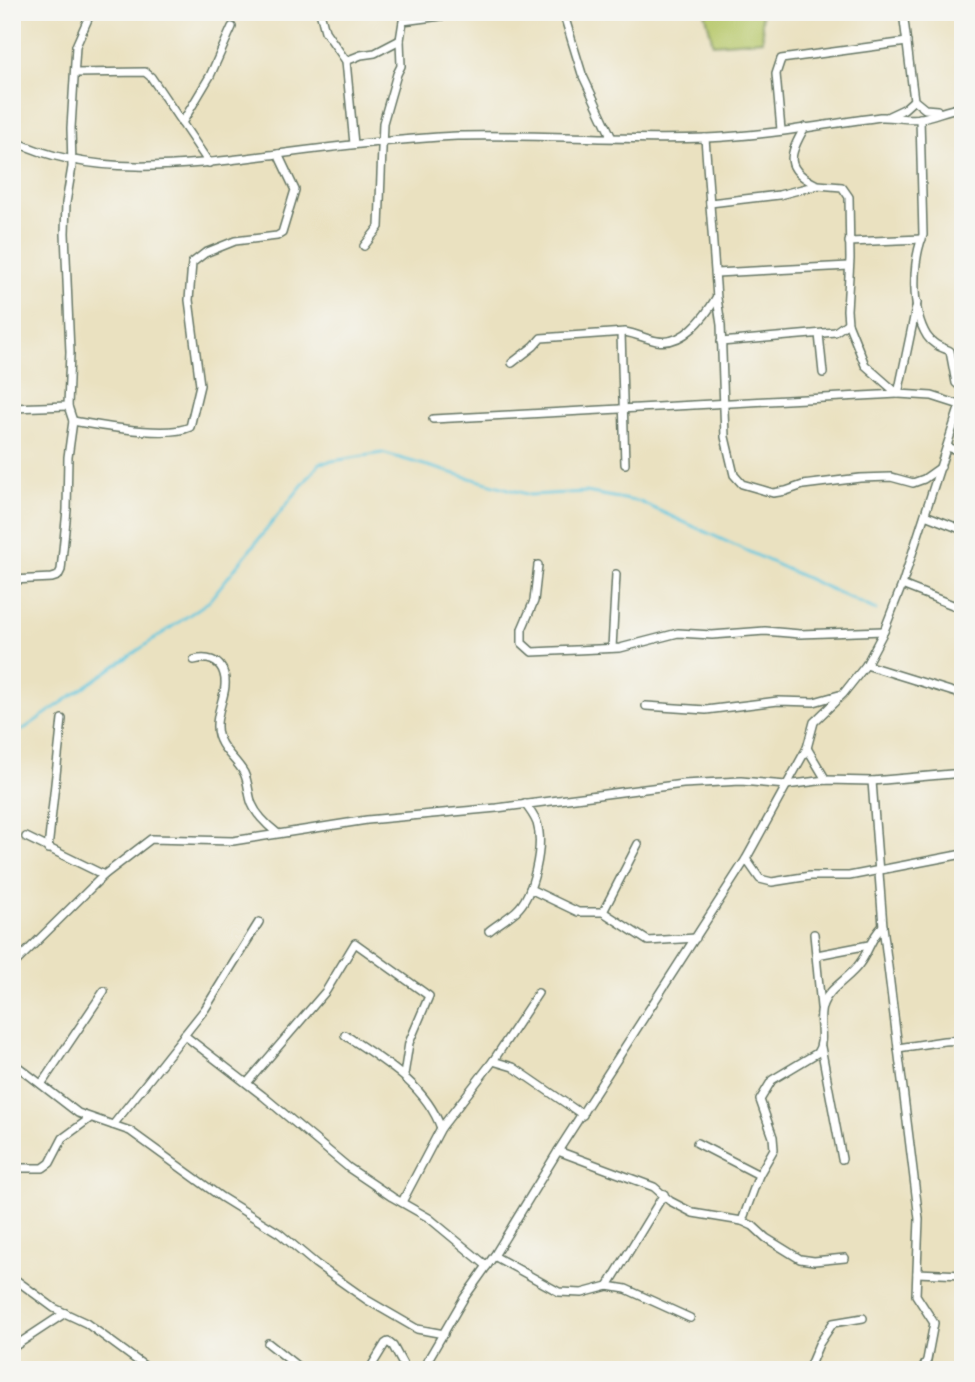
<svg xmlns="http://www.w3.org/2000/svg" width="975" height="1382" viewBox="0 0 975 1382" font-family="Cardo,serif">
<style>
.green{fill:#b7c86a;stroke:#6b824f;stroke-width:2}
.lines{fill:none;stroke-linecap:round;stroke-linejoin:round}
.stream{stroke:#62c7e0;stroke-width:2.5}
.minor-casing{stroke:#667665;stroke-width:10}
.minor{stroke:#fff;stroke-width:7}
</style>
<rect width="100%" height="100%" fill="#f6f6f2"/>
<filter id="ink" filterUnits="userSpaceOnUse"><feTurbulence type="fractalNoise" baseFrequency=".0143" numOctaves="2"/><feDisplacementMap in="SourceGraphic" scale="14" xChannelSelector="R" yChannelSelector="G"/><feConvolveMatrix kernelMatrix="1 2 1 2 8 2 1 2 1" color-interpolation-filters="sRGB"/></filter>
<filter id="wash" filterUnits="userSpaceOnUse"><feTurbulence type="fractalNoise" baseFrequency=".00686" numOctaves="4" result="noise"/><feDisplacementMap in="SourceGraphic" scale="28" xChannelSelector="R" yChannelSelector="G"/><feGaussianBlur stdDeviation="1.57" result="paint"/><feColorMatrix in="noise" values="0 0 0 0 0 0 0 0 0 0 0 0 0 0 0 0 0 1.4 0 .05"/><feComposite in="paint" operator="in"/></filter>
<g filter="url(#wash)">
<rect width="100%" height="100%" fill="#eae1c0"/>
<polygon class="green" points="705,12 761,12 763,40 713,44"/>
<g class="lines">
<polyline class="stream" points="12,737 208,602 320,463 382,453 530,495 586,492 640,502 876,610"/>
</g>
</g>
<g filter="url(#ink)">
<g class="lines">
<g class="minor-casing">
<g id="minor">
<polyline points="320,12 325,31 346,61 354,144"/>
<polyline points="563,12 582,74 611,136"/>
<polyline points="903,12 914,100 925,109 937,110"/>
<polyline points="346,61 361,55 375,53 400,40"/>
<polyline points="75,73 145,72 151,77 209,163"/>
<polyline points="889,116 904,109 914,100"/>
<path d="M 920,118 L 923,235 C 912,263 911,310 927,336 C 933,345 941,347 950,351 L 956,383 L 963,389"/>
<polyline points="182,123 210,76 232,27"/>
<path d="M 805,127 C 788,156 784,169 817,185"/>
<polyline points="781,130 776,74 781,59 907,42"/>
<polyline points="705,138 717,298 721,325 725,437 734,475 742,484 773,493 786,491 803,485 860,478 891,477 913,483 924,479 941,467"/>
<path d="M 12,140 C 94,180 191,165 278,154 C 338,146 397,139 457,136 C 540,134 623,141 706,138 C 764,136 822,125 880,117 C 893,116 909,121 922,118 C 936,115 948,109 963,107"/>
<polyline points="710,203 779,195 818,185 842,187 849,197 850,259 847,310 848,323 865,365 898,394 932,396 960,405"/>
<polyline points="849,242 922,239"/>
<polyline points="364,246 379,227 383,123 397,74 401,66 400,40 403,21 471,12"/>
<polyline points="716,273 849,266"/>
<polyline points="621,333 625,464"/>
<polyline points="819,334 823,373"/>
<polyline points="721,342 835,332 848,323"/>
<path d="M 512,363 L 534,346 L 541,338 L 625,332 C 637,334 646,339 657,341 C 683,346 705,317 716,298"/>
<polyline points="12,408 68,406"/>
<polyline points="433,419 898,394 917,303"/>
<path d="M 73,421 C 100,426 167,438 190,427 L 200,385 L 189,300 L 192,263 L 205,253 L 235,241 L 277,236 L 282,233 L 295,190 L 278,154"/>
<polyline points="947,447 963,452"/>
<polyline points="925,515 963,530"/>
<polyline points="538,565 534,601 522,629 522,643 532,652 620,648 678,633 712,635 765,631 800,634 884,631"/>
<polyline points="12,580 52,578 58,576 61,570 67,510 68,457 73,421 68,406 70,352 65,233 66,203 72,167 71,128 76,46 91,12"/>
<polyline points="902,585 963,609"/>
<polyline points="612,648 616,574"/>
<path d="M 194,660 C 206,657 220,659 224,674 C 229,691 216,710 217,727 C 217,747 235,757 244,773 C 249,783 248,794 252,804 C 257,816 267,825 277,833"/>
<polyline points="866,665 963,695"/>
<polyline points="646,706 706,710 778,701 814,702 839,695"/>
<polyline points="807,748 826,780"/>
<polyline points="872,781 883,926 919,1219 916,1295 934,1323 927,1360 922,1370"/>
<polyline points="26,837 104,875"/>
<polyline points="48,849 62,719"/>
<polyline points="746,859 760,879 772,882 810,876 849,876 963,854"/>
<polyline points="530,889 578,912 603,912 648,941 696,938"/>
<polyline points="603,912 638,844"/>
<path d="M 489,931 C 498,924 508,918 516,911 C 534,895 544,845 537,823 C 534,816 529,809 525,804"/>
<polyline points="814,934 821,1007"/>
<polyline points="817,955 869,945"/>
<polyline points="12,966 104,875 151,839 233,841 367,820 497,808 683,784 741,781 786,785 826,780 872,781 963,773"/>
<polyline points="184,1035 263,1096 349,1168 392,1197 429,1218 487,1266"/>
<path d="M 345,1035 C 382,1060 425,1084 441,1128"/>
<polyline points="821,1047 842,1159"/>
<polyline points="898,1048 944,1041 963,1040"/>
<polyline points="493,1061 538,993"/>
<polyline points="12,1062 78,1113 130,1131 221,1197 279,1233 316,1264 367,1300 417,1329 444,1334"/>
<polyline points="42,1083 104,991"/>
<polyline points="247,1083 326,991 355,943 429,996 409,1043 404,1075"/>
<polyline points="113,1125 205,1009 259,922"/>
<polyline points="697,1143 759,1175"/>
<polyline points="558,1151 654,1187 670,1201 693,1213 742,1221 753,1226 766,1238 800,1259 814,1261 845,1258"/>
<polyline points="12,1168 43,1168 50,1163 63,1138 89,1119"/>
<polyline points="402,1202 441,1128 493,1061 513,1067 583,1115"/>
<path d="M 742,1221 L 759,1175 L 774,1149 L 773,1137 L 760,1100 L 772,1080 L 817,1053 C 827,1039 816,1020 823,1004 C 829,988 850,978 860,963 C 869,951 871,937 883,926"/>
<polyline points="494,1256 559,1292 582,1293 608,1286 626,1289 690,1318"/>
<polyline points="917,1273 963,1275"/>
<polyline points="12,1277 54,1308 86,1323 150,1370"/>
<polyline points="608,1286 664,1194"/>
<polyline points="268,1343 302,1370"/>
<polyline points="12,1348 65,1313"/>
<polyline points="369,1370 385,1344 388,1342 393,1346 406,1370"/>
<polyline points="422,1370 464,1298 494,1256 558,1151 746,859 807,748 814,722 843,694 866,665 884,631 902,585 963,396"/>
<polyline points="808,1370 819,1344 833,1323 863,1318"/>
</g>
</g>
<use href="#minor" class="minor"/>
</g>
</g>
<rect width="975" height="1382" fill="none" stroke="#f6f6f2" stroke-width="42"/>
</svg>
